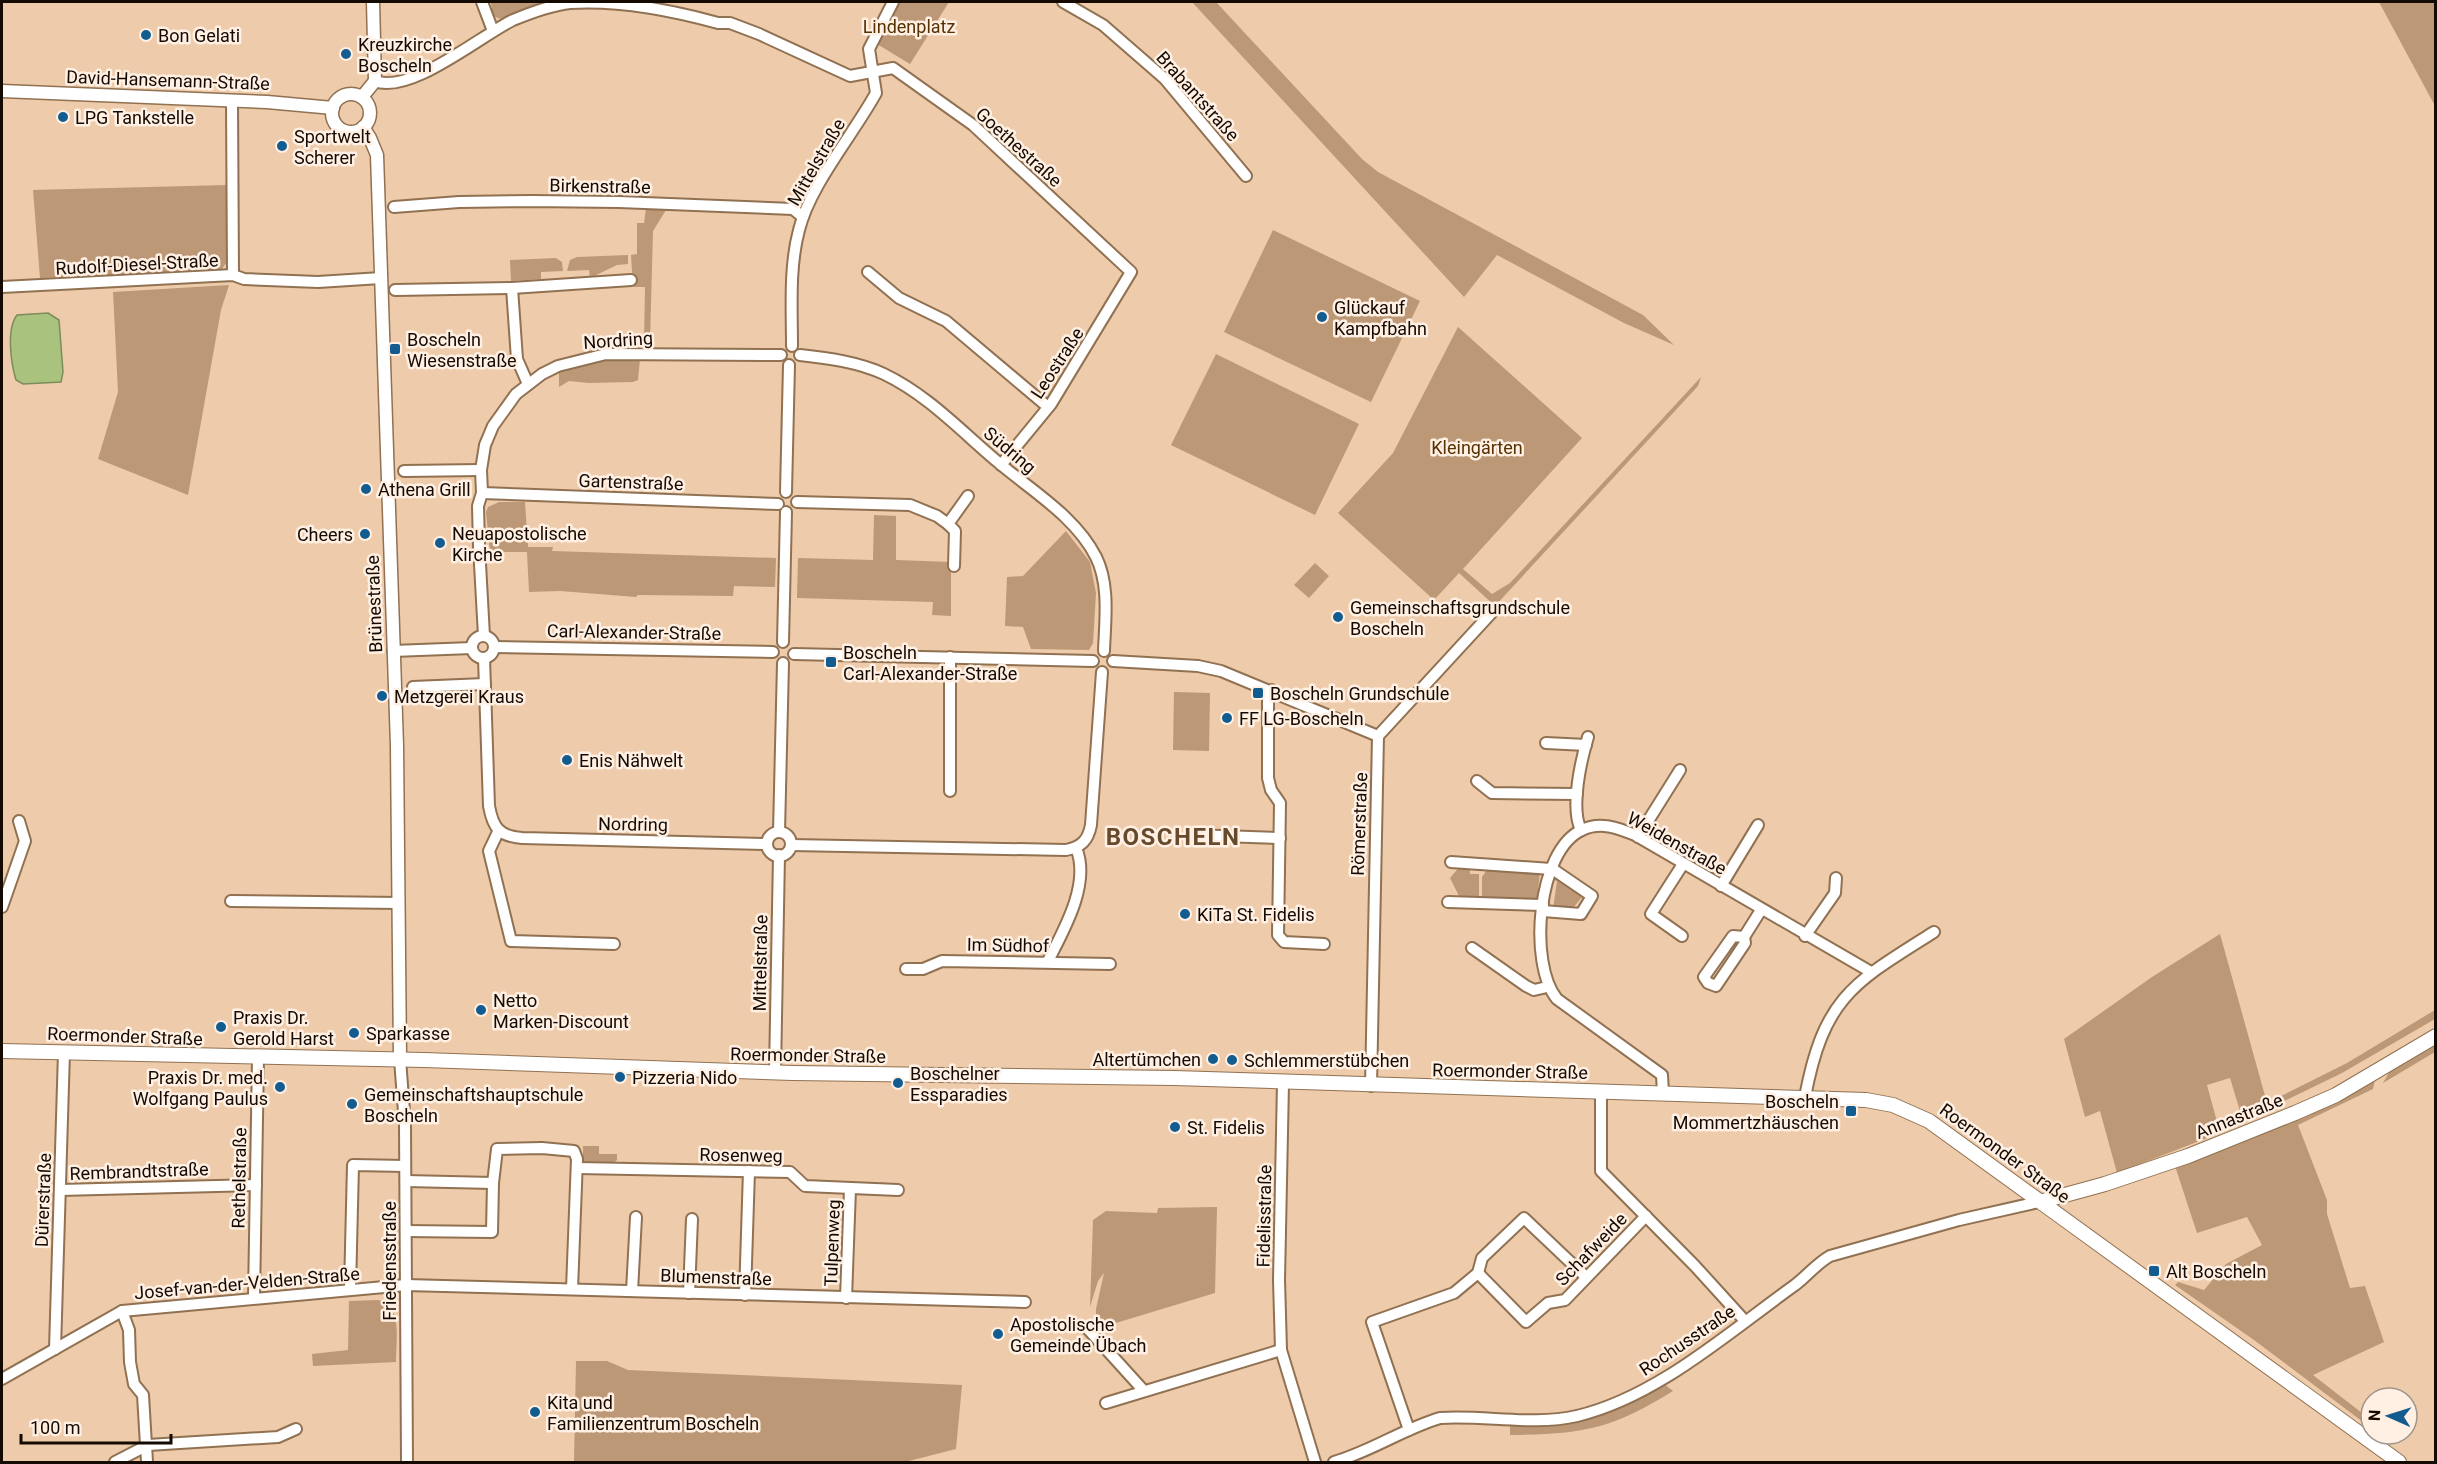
<svg xmlns="http://www.w3.org/2000/svg" width="2437" height="1464" viewBox="0 0 2437 1464" font-family="Roboto,sans-serif">
<style>
.green{fill:#bc9876}
.water{fill:#a9c37f;stroke:#7d8c5a;stroke-width:1.5}
.lines{fill:none;stroke-linecap:round;stroke-linejoin:round}
.minor-casing{stroke:#907152;stroke-width:14}
.tertiary-casing{stroke:#907152;stroke-width:15}
.secondary-casing{stroke:#907152;stroke-width:16}
.minor{stroke:#fff;stroke-width:10}
.tertiary{stroke:#fff;stroke-width:12}
.secondary{stroke:#fff;stroke-width:14}
.poi-dot{fill:#135c90;stroke:#fff0e3;stroke-width:2}
.labels{text-anchor:middle;dominant-baseline:central;stroke-width:5;stroke-linejoin:round;paint-order:stroke}
.park-label{font-size:18px;fill:#553104;stroke:#fff0e3}
.poi-label{font-size:18px;fill:#150a02;stroke:#fff0e3;text-anchor:start}
.street-label{font-size:18px;fill:#150a02;stroke:#fff0e3}
.district-label{font-size:24px;font-weight:bold;letter-spacing:1.5px;fill:#674a2c;stroke:#fff0e3}
</style>
<rect width="100%" height="100%" fill="#eecbaa"/>
<g class="green">
<polygon points="538,2 538,5 501,19 493,16 491,3"/>
<polygon points="898,2 949,2 910,64 877,44"/>
<polygon points="1192,2 1216,2 1362,159 1378,172 1643,315 1674,345 1624,323 1497,255 1464,297"/>
<polygon points="2379,2 2435,2 2435,106"/>
<polygon points="226,185 228,260 222,269 210,272 40,278 33,190"/>
<polygon points="646,208 666,210 653,231 650,341 644,342 645,287 633,287 631,255 637,254 637,223 644,223"/>
<polygon points="1273,230 1420,301 1371,402 1224,332"/>
<polygon points="628,255 628,264 617,265 590,278 589,270 567,271 570,260 577,257"/>
<polygon points="556,258 562,262 563,271 541,272 541,279 511,281 510,260"/>
<polygon points="229,285 221,310 188,495 98,459 118,392 113,292"/>
<polygon points="1458,327 1582,438 1463,569 1492,594 1510,583 1701,377 1698,386 1495,606 1459,573 1434,600 1338,513 1393,453"/>
<polygon points="1216,354 1359,424 1315,515 1171,445"/>
<path d="M 640,359 L 638,380 L 633,382 L 589,383 L 569,381 L 559,387 L 559,372 C 585,361 612,359 640,359 Z"/>
<polygon points="499,502 525,502 528,547 553,547 552,551 776,558 775,587 734,586 733,596 638,595 636,597 560,591 529,592 527,552 490,552 486,512 488,507"/>
<polygon points="874,515 896,516 896,560 951,562 951,616 932,615 933,602 797,598 798,558 873,560"/>
<polygon points="1066,531 1090,562 1096,593 1093,643 1089,650 1031,649 1023,627 1005,626 1007,577 1023,576"/>
<polygon points="1315,563 1329,576 1309,598 1294,585"/>
<polygon points="1174,692 1210,693 1209,751 1173,750"/>
<polygon points="1461,865 1470,865 1470,874 1479,874 1479,899 1460,898 1450,878"/>
<polygon points="1491,870 1540,871 1537,900 1484,899 1482,897 1482,877 1486,871"/>
<polygon points="1552,875 1578,893 1581,891 1583,896 1572,909 1553,909 1557,881 1552,879"/>
<polygon points="2220,934 2267,1103 2347,1063 2435,1010 2435,1019 2342,1073 2243,1121 2230,1078 2207,1085 2220,1133 2117,1173 2100,1111 2085,1117 2064,1039 2152,977"/>
<polygon points="2435,1041 2435,1052 2383,1083 2391,1069"/>
<polygon points="2370,1080 2375,1080 2373,1089 2298,1125 2327,1200 2327,1214 2350,1288 2365,1286 2384,1342 2313,1375 2371,1420 2371,1428 2254,1340 2175,1285 2178,1282 2204,1290 2226,1264 2262,1245 2247,1217 2197,1233 2175,1166"/>
<polygon points="583,1146 599,1146 599,1154 617,1154 617,1160 610,1166 583,1165"/>
<polygon points="1217,1207 1215,1293 1096,1329 1096,1309 1104,1273 1098,1281 1090,1307 1093,1220 1106,1211 1157,1213 1158,1208"/>
<path d="M 378,1300 C 403,1305 396,1342 396,1362 L 313,1366 L 312,1354 L 348,1350 L 349,1301 Z"/>
<polygon points="576,1361 607,1361 628,1370 962,1385 956,1449 905,1462 574,1462"/>
<path d="M 1664,1384 L 1673,1391 C 1610,1430 1583,1434 1510,1435 L 1510,1424 L 1582,1419 L 1625,1405 Z"/>
</g>
<path class="water" d="M 48,313 L 59,320 L 63,372 L 61,382 L 23,384 L 16,380 C 11,363 6,329 17,315 Z"/>
<g class="lines">
<g class="minor-casing">
<g id="minor">
<polyline points="482,2 493,31"/>
<polyline points="1063,2 1103,25 1165,79 1246,176"/>
<path d="M 375,81 C 410,95 480,36 513,20 C 530,13 552,5 570,3 C 620,0 671,10 718,23 L 730,23 L 759,34 L 850,76 L 893,68 L 973,125 L 1131,272 L 1051,404 L 1001,465"/>
<polyline points="232,101 233,275"/>
<polyline points="394,207 459,202 531,201 619,202 793,209 803,217"/>
<polyline points="868,272 899,298 946,321 1048,407"/>
<polyline points="2,287 233,275 244,279 318,282 381,278"/>
<polyline points="512,288 517,359 528,384"/>
<polyline points="395,290 512,288 631,280"/>
<path d="M 792,346 C 792,309 789,267 799,230 C 810,185 853,135 876,93 L 869,49 L 893,2"/>
<path d="M 800,355 C 828,358 858,362 884,374 C 928,395 962,432 999,463 C 1032,491 1076,517 1096,557 C 1110,585 1105,621 1104,651"/>
<polyline points="404,471 481,470"/>
<polyline points="786,492 789,365"/>
<polyline points="482,493 778,504"/>
<polyline points="797,502 910,505 937,516 948,524 968,496"/>
<polyline points="948,524 955,531 954,566"/>
<polyline points="484,636 479,546 478,506 482,493 481,470 485,445 493,426 516,394 542,374 558,366 606,354 781,355"/>
<circle cx="483" cy="647" r="11"/>
<polyline points="783,642 786,512"/>
<polyline points="494,647 773,652"/>
<polyline points="393,651 472,648"/>
<polyline points="794,654 1093,661"/>
<polyline points="950,657 950,791"/>
<path d="M 484,658 L 489,806 C 493,828 499,836 522,838 L 767,844"/>
<polyline points="1113,661 1198,666 1221,671 1378,736"/>
<polyline points="413,687 485,684"/>
<polyline points="1272,690 1268,701 1268,778 1271,790 1280,803 1278,935 1284,942 1324,944"/>
<polyline points="1546,743 1586,745"/>
<polyline points="1477,781 1492,793 1577,794"/>
<path d="M 1581,830 C 1570,808 1581,760 1588,737"/>
<polyline points="498,832 489,851 511,941 614,944"/>
<polyline points="779,832 783,663"/>
<circle cx="779" cy="844" r="12"/>
<polyline points="1192,835 1280,838"/>
<polyline points="1638,837 1680,770"/>
<path d="M 791,845 L 1066,850 C 1081,847 1088,841 1091,825 L 1102,672"/>
<polyline points="1451,862 1551,869"/>
<polyline points="1721,886 1758,825"/>
<polyline points="231,901 399,903"/>
<polyline points="1448,902 1543,905"/>
<polyline points="2,907 25,841 19,821"/>
<polyline points="1543,911 1581,914 1592,896 1551,868"/>
<polyline points="1682,936 1651,914 1683,864"/>
<polyline points="1805,936 1835,893 1836,878"/>
<polyline points="1744,937 1745,943 1716,986 1708,983 1704,977 1733,936 1744,937 1761,910"/>
<polyline points="1472,948 1526,986 1534,990 1547,987"/>
<path d="M 1048,961 C 1064,930 1091,883 1076,848"/>
<polyline points="906,969 923,969 942,961 1110,964"/>
<polyline points="400,1059 405,1125 407,1462"/>
<polyline points="775,1072 779,855"/>
<polyline points="1283,1083 1279,1280 1281,1350 1315,1462"/>
<polyline points="1371,1086 1378,736 1495,609"/>
<polyline points="1601,1091 1601,1171 1695,1266 1745,1321"/>
<path d="M 1663,1093 L 1662,1075 L 1557,999 C 1528,964 1537,850 1582,830 C 1600,821 1618,828 1635,835 L 1871,972"/>
<path d="M 1805,1097 C 1824,997 1853,983 1934,932"/>
<polyline points="577,1168 790,1172 805,1186 898,1190"/>
<polyline points="406,1181 493,1183 497,1149 542,1148 574,1151 577,1159 572,1289"/>
<polyline points="60,1190 256,1185"/>
<polyline points="406,1231 492,1232 493,1183"/>
<polyline points="1478,1273 1526,1322 1548,1303 1565,1300 1646,1216"/>
<polyline points="350,1289 353,1165 405,1166"/>
<polyline points="632,1291 636,1217"/>
<polyline points="689,1293 692,1219"/>
<polyline points="745,1295 749,1171"/>
<polyline points="254,1298 258,1058"/>
<polyline points="846,1298 850,1189"/>
<polyline points="122,1311 129,1330 130,1362 134,1384 143,1395 147,1462"/>
<polyline points="1087,1328 1144,1391"/>
<polyline points="55,1349 64,1052"/>
<polyline points="2,1379 122,1311 406,1285 1025,1302"/>
<polyline points="1106,1403 1281,1350"/>
<polyline points="1409,1430 1372,1322 1454,1293 1478,1273 1482,1258 1524,1218 1586,1277"/>
<polyline points="115,1462 148,1445 278,1437 296,1429"/>
<path d="M 1334,1462 C 1372,1451 1403,1429 1440,1418 C 1485,1415 1533,1426 1577,1416 C 1657,1397 1729,1332 1795,1285 C 1808,1275 1816,1264 1830,1256 L 1959,1220 L 2043,1201"/>
</g>
</g>
<g class="tertiary-casing">
<g id="tertiary">
<polyline points="2,91 267,102 333,108"/>
<circle cx="351" cy="113" r="19"/>
<polyline points="362,97 375,81 373,2"/>
<polyline points="363,127 370,138 377,155 397,746 400,1059"/>
</g>
</g>
<g class="secondary-casing">
<g id="secondary">
<polyline points="2,1051 424,1060 793,1073 1174,1078 1866,1100 1893,1105 1929,1121 2399,1462"/>
<polyline points="2043,1201 2105,1184 2188,1156 2295,1113 2336,1095 2436,1036"/>
</g>
</g>
<use href="#minor" class="minor"/>
<use href="#tertiary" class="tertiary"/>
<use href="#secondary" class="secondary"/>
</g>
<g class="poi-dot">
<circle cx="146" cy="35" r="6"/>
<circle cx="346" cy="54" r="6"/>
<circle cx="63" cy="117" r="6"/>
<circle cx="282" cy="146" r="6"/>
<circle cx="1322" cy="317" r="6"/>
<rect x="389" y="343" width="12" height="12" rx="3"/>
<circle cx="366" cy="489" r="6"/>
<circle cx="365" cy="534" r="6"/>
<circle cx="440" cy="543" r="6"/>
<circle cx="1338" cy="617" r="6"/>
<rect x="825" y="656" width="12" height="12" rx="3"/>
<rect x="1252" y="687" width="12" height="12" rx="3"/>
<circle cx="382" cy="696" r="6"/>
<circle cx="1227" cy="718" r="6"/>
<circle cx="567" cy="760" r="6"/>
<circle cx="1185" cy="914" r="6"/>
<circle cx="481" cy="1010" r="6"/>
<circle cx="221" cy="1027" r="6"/>
<circle cx="354" cy="1033" r="6"/>
<circle cx="1213" cy="1059" r="6"/>
<circle cx="1232" cy="1060" r="6"/>
<circle cx="620" cy="1077" r="6"/>
<circle cx="898" cy="1083" r="6"/>
<circle cx="280" cy="1087" r="6"/>
<circle cx="352" cy="1104" r="6"/>
<rect x="1845" y="1105" width="12" height="12" rx="3"/>
<circle cx="1175" cy="1127" r="6"/>
<rect x="2148" y="1265" width="12" height="12" rx="3"/>
<circle cx="998" cy="1334" r="6"/>
<circle cx="535" cy="1412" r="6"/>
</g>
<g class="labels">
<g class="park-label">
<text x="909" y="26">Lindenplatz</text>
<text x="1477" y="447">Kleingärten</text>
</g>
<g class="poi-label">
<text x="158" y="35">Bon Gelati</text>
<text x="358" y="44">Kreuzkirche<tspan x="358" dy="21">Boscheln</tspan></text>
<text x="75" y="117">LPG Tankstelle</text>
<text x="294" y="136">Sportwelt<tspan x="294" dy="21">Scherer</tspan></text>
<text x="1334" y="307">Glückauf<tspan x="1334" dy="21">Kampfbahn</tspan></text>
<text x="407" y="339">Boscheln<tspan x="407" dy="21">Wiesenstraße</tspan></text>
<text x="378" y="489">Athena Grill</text>
<text x="452" y="533">Neuapostolische<tspan x="452" dy="21">Kirche</tspan></text>
<text x="353" y="534" text-anchor="end">Cheers</text>
<text x="1350" y="607">Gemeinschaftsgrundschule<tspan x="1350" dy="21">Boscheln</tspan></text>
<text x="843" y="652">Boscheln<tspan x="843" dy="21">Carl-Alexander-Straße</tspan></text>
<text x="1270" y="693">Boscheln Grundschule</text>
<text x="394" y="696">Metzgerei Kraus</text>
<text x="1239" y="718">FF LG-Boscheln</text>
<text x="579" y="760">Enis Nähwelt</text>
<text x="1197" y="914">KiTa St. Fidelis</text>
<text x="493" y="1000">Netto<tspan x="493" dy="21">Marken-Discount</tspan></text>
<text x="233" y="1017">Praxis Dr.<tspan x="233" dy="21">Gerold Harst</tspan></text>
<text x="366" y="1033">Sparkasse</text>
<text x="1201" y="1059" text-anchor="end">Altertümchen</text>
<text x="1244" y="1060">Schlemmerstübchen</text>
<text x="910" y="1073">Boschelner<tspan x="910" dy="21">Essparadies</tspan></text>
<text x="268" y="1077" text-anchor="end">Praxis Dr. med.<tspan x="268" dy="21">Wolfgang Paulus</tspan></text>
<text x="632" y="1077">Pizzeria Nido</text>
<text x="364" y="1094">Gemeinschaftshauptschule<tspan x="364" dy="21">Boscheln</tspan></text>
<text x="1839" y="1101" text-anchor="end">Boscheln<tspan x="1839" dy="21">Mommertzhäuschen</tspan></text>
<text x="1187" y="1127">St. Fidelis</text>
<text x="2166" y="1271">Alt Boscheln</text>
<text x="1010" y="1324">Apostolische<tspan x="1010" dy="21">Gemeinde Übach</tspan></text>
<text x="547" y="1402">Kita und<tspan x="547" dy="21">Familienzentrum Boscheln</tspan></text>
</g>
<g class="street-label">
<text transform="translate(168 80) rotate(2)">David-Hansemann-Straße</text>
<text transform="translate(1198 96) rotate(48)">Brabantstraße</text>
<text transform="translate(1019 147) rotate(42)">Goethestraße</text>
<text transform="translate(816 162) rotate(-60)">Mittelstraße</text>
<text transform="translate(600 186) rotate(1)">Birkenstraße</text>
<text transform="translate(137 264) rotate(-3)">Rudolf-Diesel-Straße</text>
<text transform="translate(618 340) rotate(-4)">Nordring</text>
<text transform="translate(1057 363) rotate(-57)">Leostraße</text>
<text transform="translate(1010 450) rotate(40)">Südring</text>
<text transform="translate(631 482) rotate(2)">Gartenstraße</text>
<text transform="translate(374 604) rotate(-92)">Brünestraße</text>
<text transform="translate(634 632) rotate(1)">Carl-Alexander-Straße</text>
<text transform="translate(633 824) rotate(1)">Nordring</text>
<text transform="translate(1359 824) rotate(-88)">Römerstraße</text>
<text transform="translate(1677 843) rotate(29)">Weidenstraße</text>
<text transform="translate(1008 945) rotate(1)">Im Südhof</text>
<text transform="translate(760 963) rotate(-89)">Mittelstraße</text>
<text transform="translate(125 1036) rotate(2)">Roermonder Straße</text>
<text transform="translate(808 1055) rotate(1)">Roermonder Straße</text>
<text transform="translate(1510 1071) rotate(1)">Roermonder Straße</text>
<text transform="translate(2239 1116) rotate(-22)">Annastraße</text>
<text transform="translate(2005 1153) rotate(36)">Roermonder Straße</text>
<text transform="translate(741 1155) rotate(1)">Rosenweg</text>
<text transform="translate(139 1171) rotate(-2)">Rembrandtstraße</text>
<text transform="translate(239 1178) rotate(-89)">Rethelstraße</text>
<text transform="translate(43 1200) rotate(-88)">Dürerstraße</text>
<text transform="translate(1264 1216) rotate(-89)">Fidelisstraße</text>
<text transform="translate(832 1243) rotate(-88)">Tulpenweg</text>
<text transform="translate(1591 1249) rotate(-46)">Schafweide</text>
<text transform="translate(389 1261) rotate(-90)">Friedensstraße</text>
<text transform="translate(716 1277) rotate(2)">Blumenstraße</text>
<text transform="translate(247 1283) rotate(-5)">Josef-van-der-Velden-Straße</text>
<text transform="translate(1687 1340) rotate(-34)">Rochusstraße</text>
</g>
<g class="district-label">
<text x="1173" y="837">BOSCHELN</text>
</g>
</g>
<rect width="2437" height="1464" fill="none" stroke="#150a02" stroke-width="6"/>
<g transform="translate(2389 1416) rotate(273)"><circle r="28" fill="#fff0e3" stroke="#a19489" stroke-width="1.5"/>
<path d="M0-4.5L10 22L0 15L-10 22Z" fill="#135c90"/>
<text y="-9" font-size="16" font-weight="bold" text-anchor="middle" fill="#150a02">N</text>
</g>
<path d="M21 1434v9h150v-9" fill="none" stroke="#150a02" stroke-width="3"/>
<text x="30" y="1434" font-size="18" fill="#150a02" stroke="#fff0e3" stroke-width="4.5" paint-order="stroke">100 m</text>
</svg>
